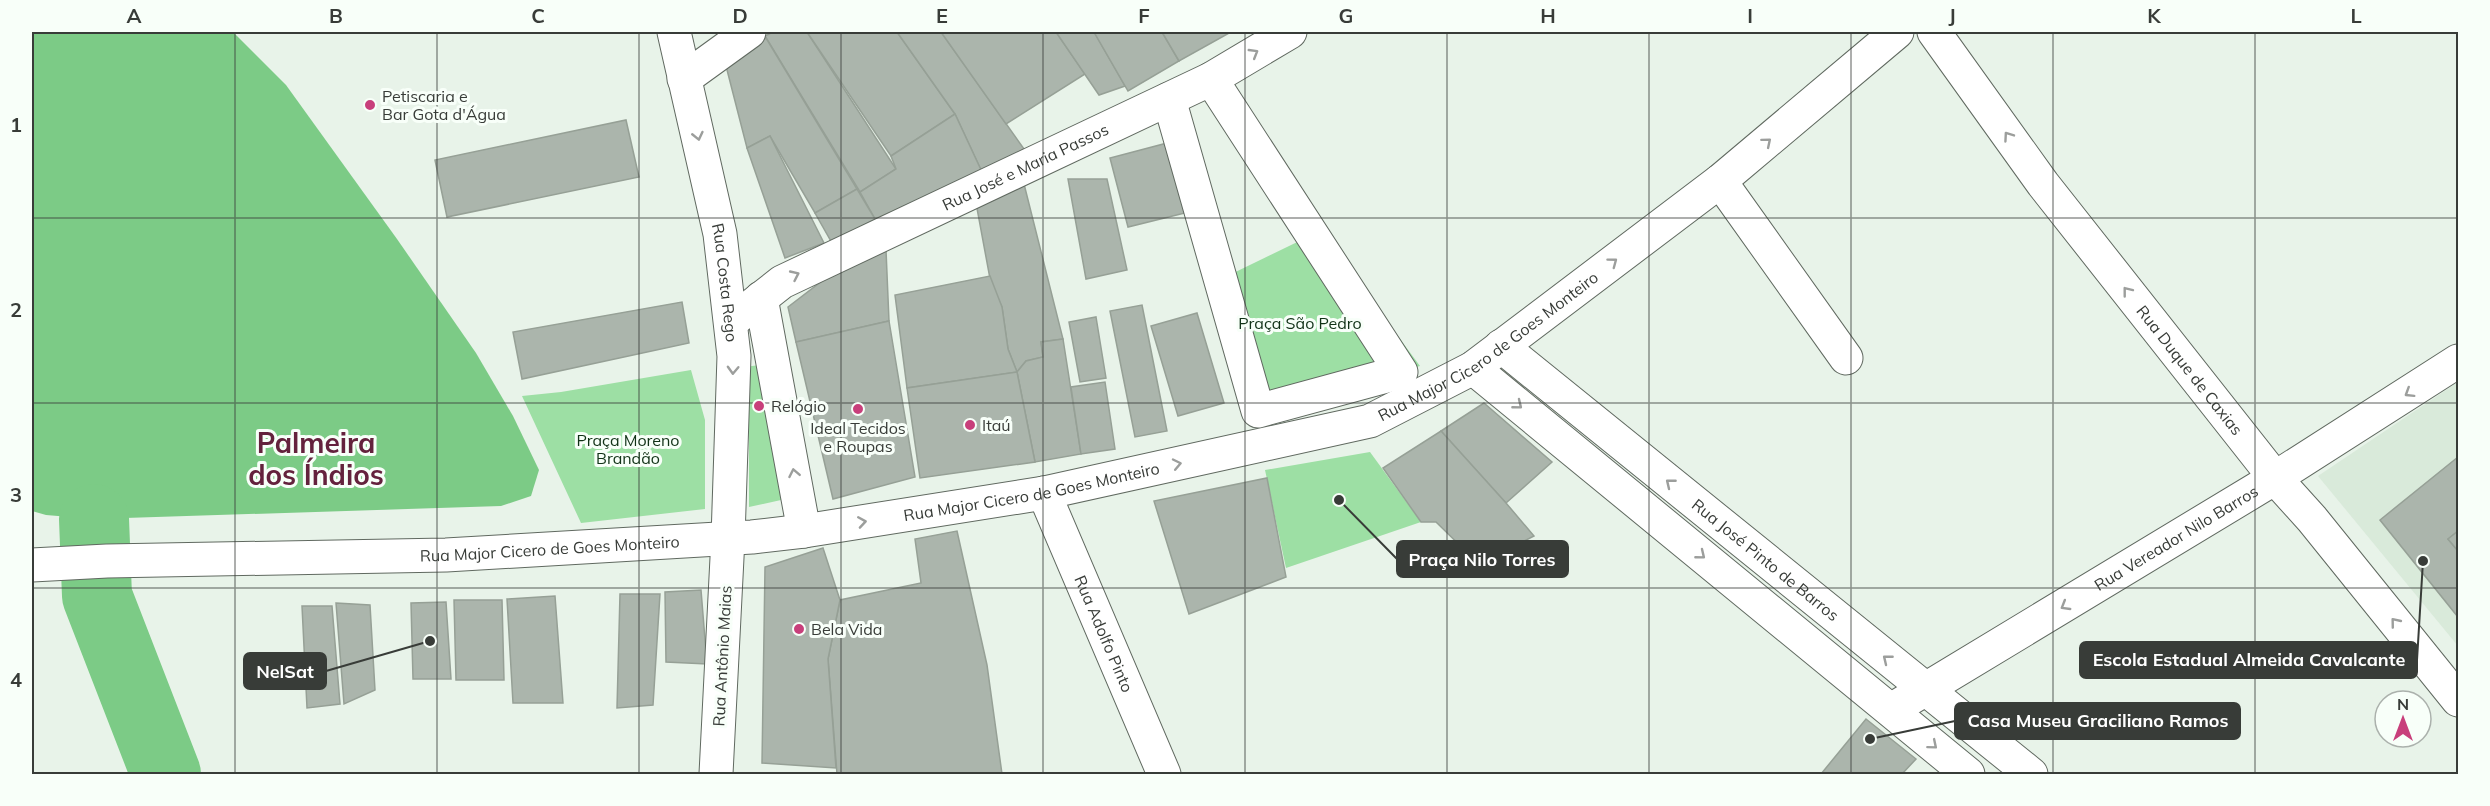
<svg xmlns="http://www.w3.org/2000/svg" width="2490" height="806" viewBox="0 0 2490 806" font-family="Mulish,sans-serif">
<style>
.built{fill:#d9eada}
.green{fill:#9ddfa4}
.water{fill:#7ccb86}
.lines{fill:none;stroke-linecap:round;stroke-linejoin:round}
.river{stroke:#7ccb86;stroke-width:70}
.building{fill:#abb5ac;stroke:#96a096;stroke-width:1.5}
.minor-casing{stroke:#606960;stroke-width:35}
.minor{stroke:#fff;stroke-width:33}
.oneway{stroke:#9c9e9c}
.grid{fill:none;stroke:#383c38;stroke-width:1.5;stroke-opacity:0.55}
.poi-dot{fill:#c83f7b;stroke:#f8fff9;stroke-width:2}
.labels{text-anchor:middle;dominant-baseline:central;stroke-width:6;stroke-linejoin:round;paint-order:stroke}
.poi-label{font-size:16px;fill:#383c38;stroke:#f8fff9;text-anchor:start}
.street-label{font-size:16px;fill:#383c38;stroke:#f8fff9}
.park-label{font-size:16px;fill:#113217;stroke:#f8fff9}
.town-label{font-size:28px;font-weight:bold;fill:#64223d;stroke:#f8fff9}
.leader{fill:none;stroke:#383c38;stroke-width:2}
.callout-dot{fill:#383c38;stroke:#f8fff9;stroke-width:2}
.callout{fill:#383c38;stroke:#383c38;stroke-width:2}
.callout-label{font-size:18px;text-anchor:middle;font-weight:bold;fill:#fff}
.neatline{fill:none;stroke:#383c38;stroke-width:2}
.grid-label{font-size:20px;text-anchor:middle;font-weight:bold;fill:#383c38}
</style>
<rect width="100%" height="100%" fill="#e8f3e9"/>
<polygon class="built" points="2458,382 2458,646 2318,476"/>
<g class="green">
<polygon points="1320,231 1420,366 1246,414 1219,280"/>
<polygon points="767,364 790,498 749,507 749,441 744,367"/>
<polygon points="691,370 705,420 705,509 581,523 522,396 561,392"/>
<polygon points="1370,452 1421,522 1286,568 1265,470"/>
</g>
<polygon class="water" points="32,32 233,32 286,85 397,239 476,353 513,416 539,470 531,496 501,506 94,519 46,515 32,511"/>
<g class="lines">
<polyline class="river" points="94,519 97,596 166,774"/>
</g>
<g class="building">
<polygon points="773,32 807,32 896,169 860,192 765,36"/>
<polygon points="807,32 897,32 955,114 891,156"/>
<polygon points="897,32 941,32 1024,149 982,172 955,114"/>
<polygon points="941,32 1056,32 1085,74 1006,124"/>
<polygon points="1056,32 1094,32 1125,86 1099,95"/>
<polygon points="1094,32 1162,32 1179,61 1128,91"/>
<polygon points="1162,32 1231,32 1179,61"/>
<polygon points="766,38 857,189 815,213 770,136 747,148 725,62"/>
<polygon points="955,114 982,172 875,219 860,192 896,169 891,156"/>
<polygon points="626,120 639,177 447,217 435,160"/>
<polygon points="770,136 824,243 785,258 747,148"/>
<polygon points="1171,142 1189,212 1128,227 1110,158"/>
<polygon points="1068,179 1107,179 1127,270 1086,279"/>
<polygon points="1023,180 1063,339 1041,342 1043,357 1026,361 1017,372 1008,349 1002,307 991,284 976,203"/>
<polygon points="857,189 875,219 832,243 815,213"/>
<polygon points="886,250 889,321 796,342 788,307 826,278"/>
<polygon points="990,276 1002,307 1008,349 1017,372 907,388 895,295"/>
<polygon points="682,302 689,343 522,379 513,332"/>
<polygon points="1142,305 1167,431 1135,437 1110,311"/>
<polygon points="1197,313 1224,403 1178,416 1151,326"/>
<polygon points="1096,317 1106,378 1080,382 1069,322"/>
<polygon points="889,321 915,477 833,499 796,342"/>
<polygon points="1063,339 1081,454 1035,462 1017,372 1026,361 1043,357 1041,342"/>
<polygon points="1017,372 1035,462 920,478 907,388"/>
<polygon points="1105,382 1115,449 1081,454 1071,387"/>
<polygon points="1484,403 1552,462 1506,503 1441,431"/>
<polygon points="1441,431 1506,503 1534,536 1479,564 1436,522 1421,522 1383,468"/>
<polygon points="2458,457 2458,531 2448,539 2458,551 2458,617 2380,520"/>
<polygon points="1267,478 1286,577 1189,614 1154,501"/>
<polygon points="957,531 987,665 1002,774 837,774 828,659 840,600 921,583 915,539"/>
<polygon points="2458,531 2458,551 2448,539"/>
<polygon points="823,548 840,600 828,659 836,768 762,763 765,567"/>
<polygon points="701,590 707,664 666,662 665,592"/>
<polygon points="620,594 660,594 653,705 617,708"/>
<polygon points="555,596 563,703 513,703 507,599"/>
<polygon points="454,600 502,600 504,680 456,680"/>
<polygon points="446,602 451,679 413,679 411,603"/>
<polygon points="336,603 370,605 375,690 344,704"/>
<polygon points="302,606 332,606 340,704 307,708"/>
<polygon points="1866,719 1916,759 1902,774 1821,774"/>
</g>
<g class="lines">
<g class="minor-casing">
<g id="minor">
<path id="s1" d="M 674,32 L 720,234 L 734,356 L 728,538 L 716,774"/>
<path id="s2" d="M 1934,32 L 2043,184 L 2275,478 L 2312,519 L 2458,700"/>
<polyline points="684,79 749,32"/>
<polyline points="1169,99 1258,411 1401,372 1211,79"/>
<polyline points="1720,181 1846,358"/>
<polyline points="761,298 804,531"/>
<path id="s3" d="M 731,322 L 782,282 L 1211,79 L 1290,32"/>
<path id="s4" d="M 1501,346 L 2031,774"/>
<polyline points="1473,368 1968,774"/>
<path id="s5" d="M 1044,493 L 1164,774"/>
<path id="s6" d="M 32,565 L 107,561 L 446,555 L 752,537 L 804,531 L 1044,493 L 1370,421 L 1473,368 L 1720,181 L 1897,32"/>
<path id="s7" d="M 1891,710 L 2275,478 L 2458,361"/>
</g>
</g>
<use href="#minor" class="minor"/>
</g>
<defs><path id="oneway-chevron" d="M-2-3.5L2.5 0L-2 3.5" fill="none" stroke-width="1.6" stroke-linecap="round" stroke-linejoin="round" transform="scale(1.5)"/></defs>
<g class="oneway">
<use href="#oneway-chevron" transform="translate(1254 53) rotate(-31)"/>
<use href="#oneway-chevron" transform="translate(698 136) rotate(77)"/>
<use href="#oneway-chevron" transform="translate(2008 136) rotate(-125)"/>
<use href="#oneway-chevron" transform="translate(1767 142) rotate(-40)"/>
<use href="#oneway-chevron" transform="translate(1613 262) rotate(-37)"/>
<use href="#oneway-chevron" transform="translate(795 275) rotate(-25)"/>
<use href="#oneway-chevron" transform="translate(2127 291) rotate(-128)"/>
<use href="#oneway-chevron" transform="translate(733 370) rotate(92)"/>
<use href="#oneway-chevron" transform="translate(2409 393) rotate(148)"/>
<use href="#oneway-chevron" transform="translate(1518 405) rotate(39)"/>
<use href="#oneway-chevron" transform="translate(1177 464) rotate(-12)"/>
<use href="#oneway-chevron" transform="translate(794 473) rotate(-101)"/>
<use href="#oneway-chevron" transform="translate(1670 483) rotate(-141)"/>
<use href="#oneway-chevron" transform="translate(862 522) rotate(-9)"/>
<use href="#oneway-chevron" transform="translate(1701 555) rotate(39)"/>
<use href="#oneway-chevron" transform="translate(2065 606) rotate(149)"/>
<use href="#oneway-chevron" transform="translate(2395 622) rotate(-129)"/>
<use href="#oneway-chevron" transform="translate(1887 659) rotate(-141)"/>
<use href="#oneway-chevron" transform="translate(1933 745) rotate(40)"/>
</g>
<path class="grid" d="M 235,32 L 235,774M 437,32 L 437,774M 639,32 L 639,774M 841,32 L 841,774M 1043,32 L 1043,774M 1245,32 L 1245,774M 1447,32 L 1447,774M 1649,32 L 1649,774M 1851,32 L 1851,774M 2053,32 L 2053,774M 2255,32 L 2255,774M 32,218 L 2458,218M 32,403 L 2458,403M 32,588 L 2458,588"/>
<g class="poi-dot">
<circle cx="370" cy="105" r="6"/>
<circle cx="759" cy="406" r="6"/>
<circle cx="858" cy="409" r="6"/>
<circle cx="970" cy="425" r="6"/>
<circle cx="799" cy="629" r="6"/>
</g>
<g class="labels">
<g class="poi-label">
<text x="382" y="96">Petiscaria e<tspan x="382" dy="18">Bar Gota d'Água</tspan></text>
<text x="771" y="406">Relógio</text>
<text x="982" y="425">Itaú</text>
<text x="858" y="428" text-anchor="middle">Ideal Tecidos<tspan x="858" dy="18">e Roupas</tspan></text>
<text x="811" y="629">Bela Vida</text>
</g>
<g class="street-label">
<text stroke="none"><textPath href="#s3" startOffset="334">Rua José e Maria Passos</textPath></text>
<text stroke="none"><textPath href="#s1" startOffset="256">Rua Costa Rego</textPath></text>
<text stroke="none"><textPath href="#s6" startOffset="1490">Rua Major Cicero de Goes Monteiro</textPath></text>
<text stroke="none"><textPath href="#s2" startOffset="424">Rua Duque de Caxias</textPath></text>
<text stroke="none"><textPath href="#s6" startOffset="1004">Rua Major Cicero de Goes Monteiro</textPath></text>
<text stroke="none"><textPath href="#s7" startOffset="333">Rua Vereador Nilo Barros</textPath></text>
<text stroke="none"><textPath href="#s6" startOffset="518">Rua Major Cicero de Goes Monteiro</textPath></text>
<text stroke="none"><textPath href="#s4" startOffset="340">Rua José Pinto de Barros</textPath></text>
<text stroke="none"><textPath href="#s5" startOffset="153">Rua Adolfo Pinto</textPath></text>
<text transform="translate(722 656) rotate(-87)">Rua Antônio Maias</text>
</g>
<g class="park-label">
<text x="1300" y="323">Praça São Pedro</text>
<text x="628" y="440">Praça Moreno<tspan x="628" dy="18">Brandão</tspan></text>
</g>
<g class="town-label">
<text x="316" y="442">Palmeira<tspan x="316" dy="32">dos Índios</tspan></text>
</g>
</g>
<path class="leader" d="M1339 500L1397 559M2423 561L2417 660M430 641L326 671M1870 739L1955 721"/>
<g class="callout-dot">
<circle cx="1339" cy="500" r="6"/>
<circle cx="2423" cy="561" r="6"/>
<circle cx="430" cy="641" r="6"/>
<circle cx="1870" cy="739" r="6"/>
</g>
<g class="callout">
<rect x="1397" y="541" width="171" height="36" rx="6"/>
<rect x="2080" y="642" width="337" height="36" rx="6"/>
<rect x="244" y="653" width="82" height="36" rx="6"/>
<rect x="1955" y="703" width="285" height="36" rx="6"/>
</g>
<g class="callout-label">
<text x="1482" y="566">Praça Nilo Torres</text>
<text x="2249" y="666">Escola Estadual Almeida Cavalcante</text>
<text x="285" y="678">NelSat</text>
<text x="2098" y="727">Casa Museu Graciliano Ramos</text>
</g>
<rect width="2490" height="806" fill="none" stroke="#f8fff9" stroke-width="66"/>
<g transform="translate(2403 719)"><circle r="28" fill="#f8fff9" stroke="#abb1ac" stroke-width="1.5"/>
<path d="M0-4.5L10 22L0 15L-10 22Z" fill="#c83f7b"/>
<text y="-9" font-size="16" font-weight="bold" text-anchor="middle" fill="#383c38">N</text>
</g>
<rect x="33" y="33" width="2424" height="740" class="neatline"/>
<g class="grid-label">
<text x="134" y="23">A</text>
<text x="336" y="23">B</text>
<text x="538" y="23">C</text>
<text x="740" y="23">D</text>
<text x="942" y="23">E</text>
<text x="1144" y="23">F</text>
<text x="1346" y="23">G</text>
<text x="1548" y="23">H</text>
<text x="1750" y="23">I</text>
<text x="1952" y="23">J</text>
<text x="2154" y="23">K</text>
<text x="2356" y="23">L</text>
<text x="16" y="132">1</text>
<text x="16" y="317">2</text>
<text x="16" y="502">3</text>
<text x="16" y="687">4</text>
</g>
</svg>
